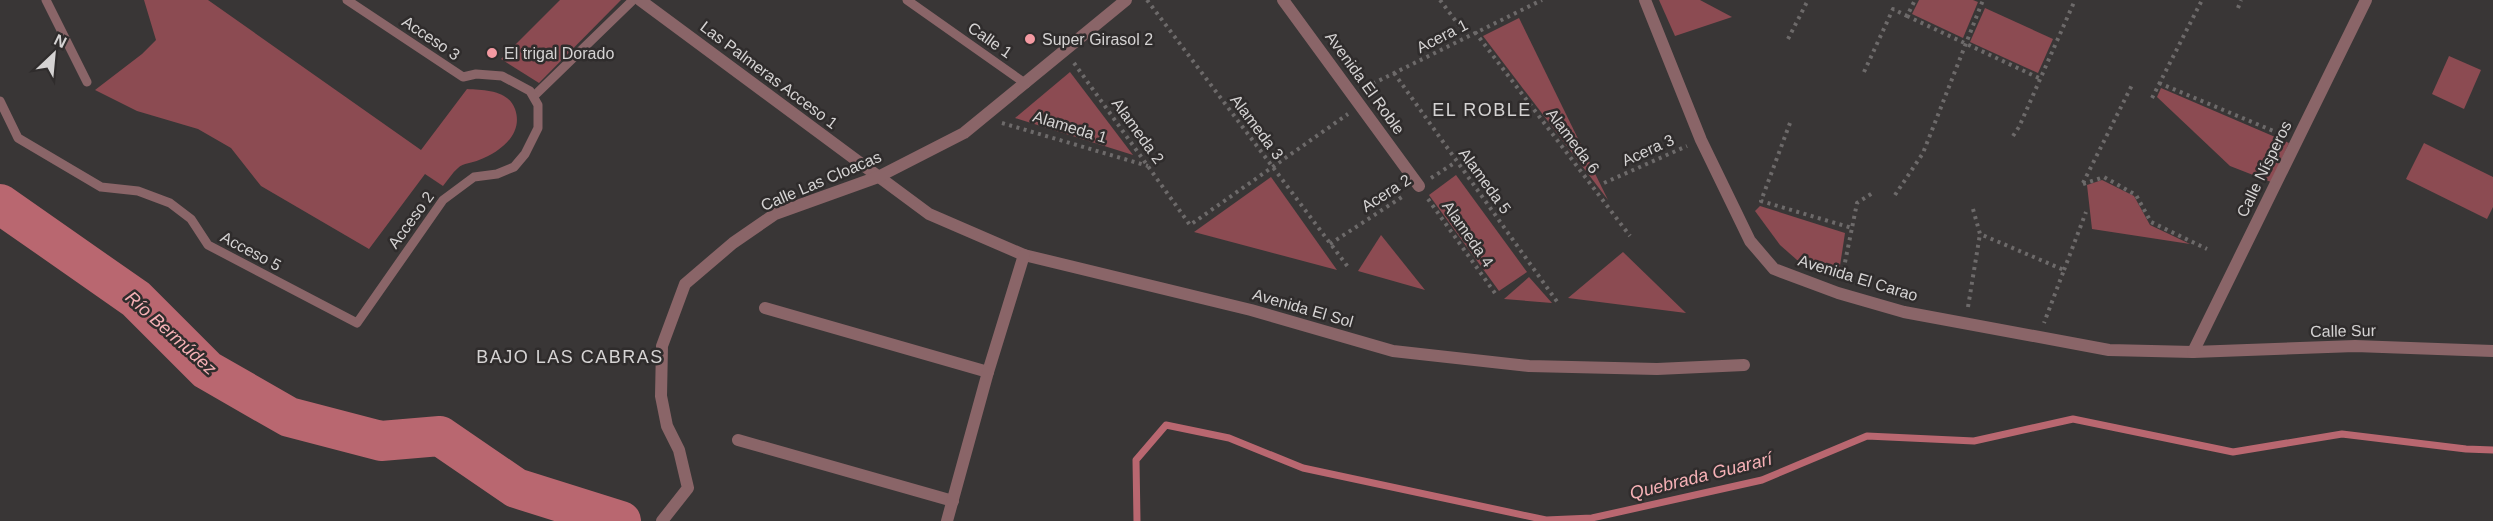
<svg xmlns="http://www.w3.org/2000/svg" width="2493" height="521" viewBox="0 0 2493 521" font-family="Arial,sans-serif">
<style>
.green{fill:#8c4b52}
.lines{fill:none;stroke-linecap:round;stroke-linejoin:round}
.stream{stroke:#b96770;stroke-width:7}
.river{stroke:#b96770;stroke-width:40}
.path{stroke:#6d6a6a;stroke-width:4;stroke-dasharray:3 4.5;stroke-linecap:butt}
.lane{stroke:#8a6568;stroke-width:9}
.street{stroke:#8a6568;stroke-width:12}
.poi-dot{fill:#f49aa2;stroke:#2f2c2c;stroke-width:2}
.labels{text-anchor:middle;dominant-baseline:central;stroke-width:5;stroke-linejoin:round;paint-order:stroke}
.street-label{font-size:16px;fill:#d5d3d3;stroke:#2f2c2c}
.poi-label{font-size:16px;fill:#d5d3d3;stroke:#2f2c2c;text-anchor:start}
.neighbourhood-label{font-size:18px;letter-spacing:1.5px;fill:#d5d3d3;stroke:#2f2c2c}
.water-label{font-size:18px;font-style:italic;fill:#f6b1b6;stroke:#2f2c2c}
</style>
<rect width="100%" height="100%" fill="#393636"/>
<g class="green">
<path d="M 144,0 L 208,0 L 421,150 L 467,89 C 485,90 508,90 515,109 C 524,134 500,152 479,160 C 473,163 463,163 458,168 C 452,173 448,180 443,186 L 425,174 L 369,249 L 261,186 L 231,148 L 198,129 L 137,111 L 95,90 L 142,54 L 156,40 Z"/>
<polygon points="560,0 621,0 539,83 501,59"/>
<polygon points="1659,0 1700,0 1732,17 1675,36"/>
<polygon points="1919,0 1973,0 1978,2 1963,38 1912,14"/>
<polygon points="1985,8 2053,39 2038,73 1970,42"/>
<polygon points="1519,18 1608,200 1483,36"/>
<polygon points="2449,56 2481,70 2464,109 2432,94"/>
<polygon points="1070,72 1133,155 1015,118"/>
<polygon points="2161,88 2289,143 2271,182 2230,166 2157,97"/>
<polygon points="2424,143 2493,177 2493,207 2487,219 2406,179"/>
<polygon points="1456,175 1527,272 1499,291 1429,195"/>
<polygon points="1271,177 1337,270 1194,232"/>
<polygon points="2102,180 2134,196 2150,225 2190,244 2092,229 2087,185"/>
<polygon points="1760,206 1845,233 1838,279 1797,260 1780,245 1755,211"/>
<polygon points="1381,235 1425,290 1358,271"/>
<polygon points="1623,252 1686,313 1568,298"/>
<polygon points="1529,277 1552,303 1504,299"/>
</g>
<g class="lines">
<polyline class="stream" points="1137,521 1136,460 1166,425 1229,438 1303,468 1546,520 1592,518 1762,480 1867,436 1974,441 2073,419 2233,452 2342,434 2466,449 2493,450"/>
<polyline class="river" points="0,204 136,299 207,370 289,417 381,441 440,436 516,488 621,521"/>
<g class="path">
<polyline points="1147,0 1348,267"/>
<polyline points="1440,0 1467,36"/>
<polyline points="2238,8 2241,0"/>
<polyline points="1907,16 2041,79"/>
<polyline points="1475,32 1630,236"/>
<polyline points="1788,39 1808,0"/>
<polyline points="1074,63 1190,225 1348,114"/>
<polyline points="1864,72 1893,9 1907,16 1915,0"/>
<polyline points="1394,73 1558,303"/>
<polyline points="2159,83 2283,135"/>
<polyline points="1366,87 1542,0"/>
<polyline points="2152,98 2202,0"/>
<polyline points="1002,123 1148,166"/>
<polyline points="1790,123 1761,201 1852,228 1857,203 1874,192"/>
<polyline points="2013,136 2019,127 2075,0"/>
<polyline points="1431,178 1456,162"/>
<polyline points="1604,183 1687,146"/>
<polyline points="2083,183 2133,83"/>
<polyline points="2083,184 2104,177 2136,195 2151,222 2207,249"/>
<polyline points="1895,195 1923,153 1983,0"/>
<polyline points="1428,199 1497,296"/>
<polyline points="1973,209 1980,234 2064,270 2044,323"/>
<polyline points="1330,244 1405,195"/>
<polyline points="2064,270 2086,212"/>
<polyline points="1842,277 1852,228"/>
<polyline points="1968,307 1980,234"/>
</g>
<g class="lane">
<polyline points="46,0 87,82"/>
<polyline points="907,0 1026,84"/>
<polyline points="534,96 633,0"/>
<polyline points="0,101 18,138 101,187 138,191 170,203 191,219 208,245 357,323 443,200 474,177 497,174 514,167 525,154 538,128 538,105 530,91 502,76 476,74 463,77 347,0"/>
</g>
<g class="street">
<polyline points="640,0 929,214 1024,255 1251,310 1393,351 1529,366 1657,369 1744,365"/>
<polyline points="1283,0 1419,186"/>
<polyline points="1645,0 1701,140 1750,241 1774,269 1838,293 1904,312 2109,350 2193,352 2355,346 2493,351"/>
<polyline points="765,308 988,372"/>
<polyline points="2193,352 2366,0"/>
<polyline points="738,440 953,501"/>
<polyline points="662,521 688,488 679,450 667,426 661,396 662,346 685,284 733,243 775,214 878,177 964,133 1126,0"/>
<polyline points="947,521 988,372 1024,255"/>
</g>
</g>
<g class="poi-dot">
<circle cx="1030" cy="39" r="6"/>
<circle cx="492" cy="53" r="6"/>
</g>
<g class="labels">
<g class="street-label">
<text transform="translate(1442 36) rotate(-27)">Acera 1</text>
<text transform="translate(431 38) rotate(34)">Acceso 3</text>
<text transform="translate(990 40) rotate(35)">Calle 1</text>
<text transform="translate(769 75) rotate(37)">Las Palmeras Acceso 1</text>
<text transform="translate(1365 83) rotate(54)">Avenida El Roble</text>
<text transform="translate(1070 127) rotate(17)">Alameda 1</text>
<text transform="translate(1257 127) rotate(53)">Alameda 3</text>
<text transform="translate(1138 131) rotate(54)">Alameda 2</text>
<text transform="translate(1573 141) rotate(53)">Alameda 6</text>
<text transform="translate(1648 150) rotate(-24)">Acera 3</text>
<text transform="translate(2264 169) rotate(-64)">Calle Nísperos</text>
<text transform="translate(821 181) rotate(-23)">Calle Las Cloacas</text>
<text transform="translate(1485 181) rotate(54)">Alameda 5</text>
<text transform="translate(1386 193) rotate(-33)">Acera 2</text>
<text transform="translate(411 220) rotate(-54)">Acceso 2</text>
<text transform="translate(1468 234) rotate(55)">Alameda 4</text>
<text transform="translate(251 251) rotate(28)">Acceso 5</text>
<text transform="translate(1858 278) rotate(17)">Avenida El Carao</text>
<text transform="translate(1303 308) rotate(16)">Avenida El Sol</text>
<text transform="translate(2343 331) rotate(-1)">Calle Sur</text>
</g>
<g class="poi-label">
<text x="1042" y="39">Super Girasol 2</text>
<text x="504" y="53">El trigal Dorado</text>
</g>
<g class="neighbourhood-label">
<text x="1482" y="110">EL ROBLE</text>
<text x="570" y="357">BAJO LAS CABRAS</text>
</g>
<g class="water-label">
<text transform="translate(171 333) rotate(42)">Río Bermúdez</text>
<text transform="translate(1701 476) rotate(-14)">Quebrada Guararí</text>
</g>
</g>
<g transform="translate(54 54) rotate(26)" stroke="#2f2c2c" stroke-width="4.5" paint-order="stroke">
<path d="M0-4.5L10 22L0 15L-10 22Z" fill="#d5d3d3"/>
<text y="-9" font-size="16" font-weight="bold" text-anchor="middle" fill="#d5d3d3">N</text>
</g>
</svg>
